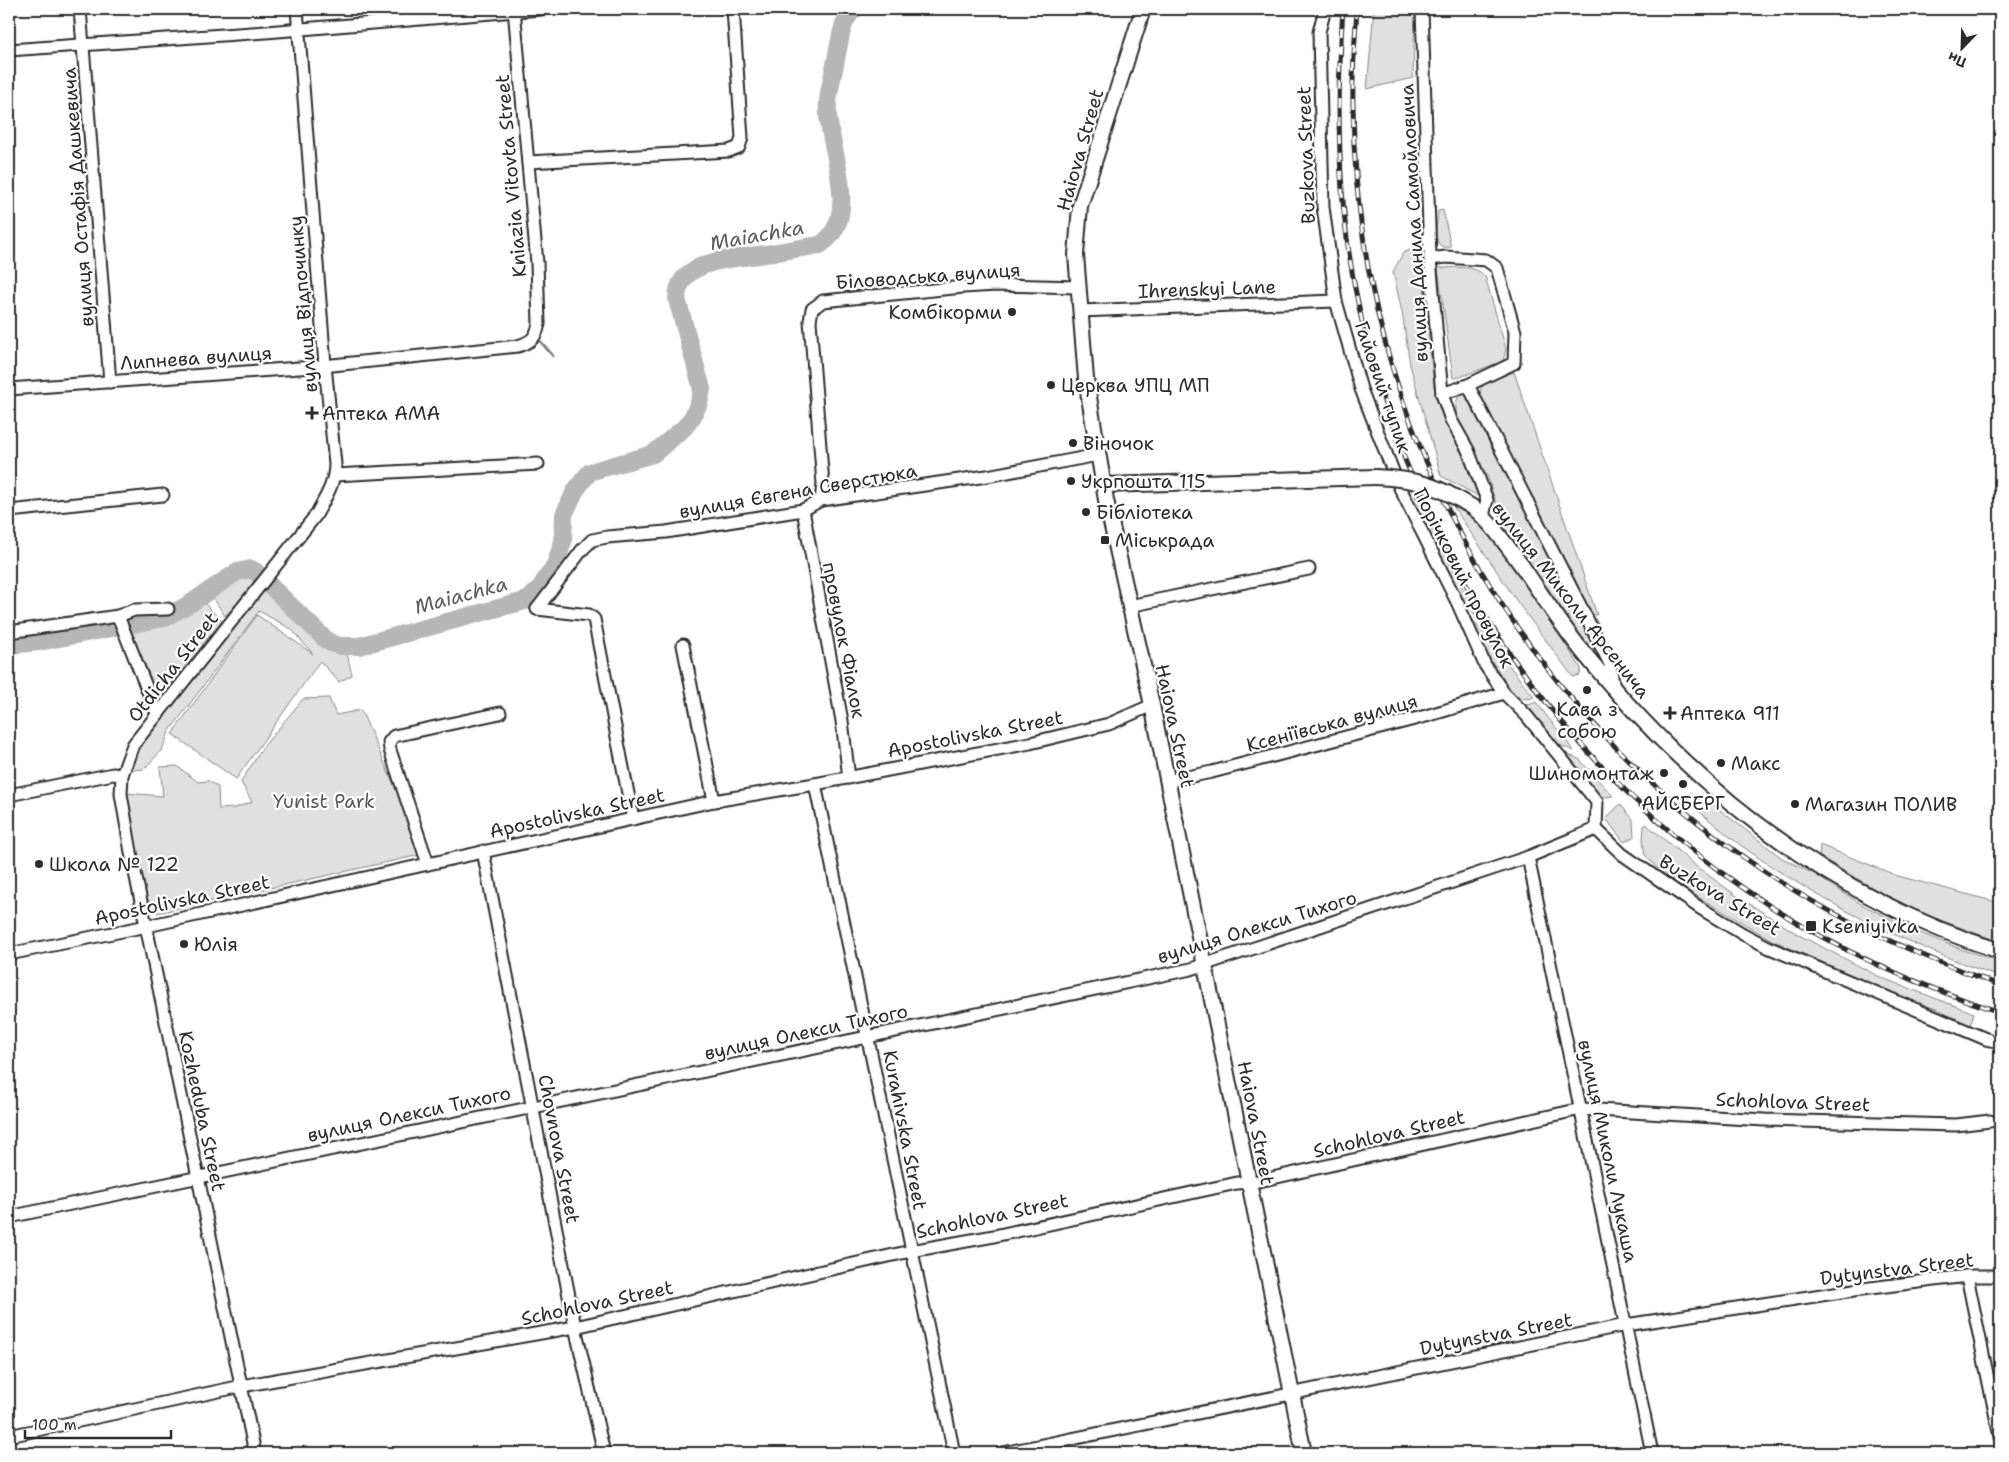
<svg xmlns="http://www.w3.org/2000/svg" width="2009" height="1462" viewBox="0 0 2009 1462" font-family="'Shantell Sans',sans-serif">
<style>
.green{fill:#e0e0e0;stroke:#868686}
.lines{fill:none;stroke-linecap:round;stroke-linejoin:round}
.stream{stroke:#7e7e7e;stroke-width:3}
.river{stroke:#b6b6b6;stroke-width:18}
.minor-casing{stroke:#2b2b2b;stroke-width:15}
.major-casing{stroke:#2b2b2b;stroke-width:18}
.minor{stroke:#fff;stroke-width:11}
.major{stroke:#fff;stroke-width:14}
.rail-casing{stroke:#2b2b2b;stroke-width:5}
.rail{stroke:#fff;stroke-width:3;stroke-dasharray:9;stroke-linecap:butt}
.major-bridge-casing{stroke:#2b2b2b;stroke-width:18;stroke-linecap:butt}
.major-bridge{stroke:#fff;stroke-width:14}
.poi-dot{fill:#2b2b2b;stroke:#fff;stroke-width:2}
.labels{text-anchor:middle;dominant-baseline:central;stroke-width:4.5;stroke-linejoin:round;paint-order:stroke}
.street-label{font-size:19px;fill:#2b2b2b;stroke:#fff}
.poi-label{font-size:19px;fill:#2b2b2b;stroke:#fff;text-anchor:start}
.park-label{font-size:19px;fill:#585858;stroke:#fff}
.water-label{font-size:20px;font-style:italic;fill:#5c5c5c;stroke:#fff}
</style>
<rect width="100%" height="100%" fill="#fff"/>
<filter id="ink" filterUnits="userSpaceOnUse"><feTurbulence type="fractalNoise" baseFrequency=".02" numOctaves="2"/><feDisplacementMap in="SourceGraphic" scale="10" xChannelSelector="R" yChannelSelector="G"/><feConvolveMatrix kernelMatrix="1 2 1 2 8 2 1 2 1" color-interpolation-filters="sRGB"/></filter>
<g filter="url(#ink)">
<g class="green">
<polygon points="1374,9 1415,9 1413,78 1367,89"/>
<path d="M 1443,210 L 1451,247 C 1430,251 1437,224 1438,211 Z"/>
<polygon points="1423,245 1425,301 1434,386 1438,403 1461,451 1478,496 1441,476 1410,365 1402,312 1393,272 1403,253"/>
<path d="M 1438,268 C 1453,268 1474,264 1485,276 L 1506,349 L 1503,361 L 1460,377 L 1453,378 Z"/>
<polygon points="1514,372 1597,615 1589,613 1480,395 1481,388 1488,381"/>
<polygon points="1462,393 1467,394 1582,622 1600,665 1542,585 1503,526 1488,478 1456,415 1456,403 1459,395"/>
<polygon points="1402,487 1411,488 1480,622 1453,583"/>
<polygon points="1453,506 1469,515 1485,528 1520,576 1581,668 1580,675 1573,677 1518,603"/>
<polygon points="248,576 256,583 225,616 210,593"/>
<polygon points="265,590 336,650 347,654 352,675 339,682 320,661 236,779 172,734 257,615 313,654 291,629 259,611 169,732 162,750 144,769 130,770 138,746"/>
<polygon points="200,599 222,621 159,699 131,630 163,624"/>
<polygon points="1462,606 1534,697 1529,699 1516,697 1490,660"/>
<polygon points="329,698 336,715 361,710 403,805 420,855 157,913 144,894 126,793 163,796 160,767 177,766 198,782 208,781 218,787 219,809 235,808 252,802 241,782 263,747 303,699"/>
<polygon points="1536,702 1574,751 1553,742 1519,703 1529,705"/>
<polygon points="1558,751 1579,759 1613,796 1599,798"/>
<path d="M 1707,800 L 1782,858 L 1814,874 L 1861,904 L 1913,930 L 1966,951 L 2000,961 L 2000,977 C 1910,946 1825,905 1746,849 C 1727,836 1709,819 1690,804 Z"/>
<polygon points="1620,804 1633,819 1634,837 1624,842 1606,819"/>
<polygon points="1646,824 1697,867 1740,898 1799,935 1882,978 1974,1013 1970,1026 1936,1009 1880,988 1772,940 1693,894 1660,871 1645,855 1643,840 1644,826"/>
<polygon points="1820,845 1898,876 2000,903 2000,942 1923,914 1888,897 1819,856"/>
</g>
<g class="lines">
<polyline class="stream" points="541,342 553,356"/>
<path class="river" d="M 9,645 L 39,642 L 164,618 L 191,603 L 237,572 L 251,569 L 255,571 L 323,637 L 331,643 L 340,646 L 359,646 L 528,600 L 540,588 L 555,565 L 563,542 L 564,515 L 575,491 L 584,479 L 590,472 L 600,469 L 653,454 L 685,427 L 693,416 L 699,403 L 702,389 L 677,299 C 677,260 731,259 759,255 C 779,252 800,248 820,245 C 861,219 831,153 828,115 C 826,95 834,74 837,54 C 841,37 841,21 855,9"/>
<g class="minor-casing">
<g id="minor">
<polyline points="80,9 110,382"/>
<polyline points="1325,9 1319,32 1323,207 1336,301 1361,389 1398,484 1458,604 1485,665 1504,693 1526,715 1597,802 1596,829"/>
<polyline points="1422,9 1430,259 1442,394 1451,420 1468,450 1487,500 1483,516"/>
<polyline points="9,50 266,32 541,9"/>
<polyline points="528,162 729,151 739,147 742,138 733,9"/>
<polyline points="1430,259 1446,257 1486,260 1497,268 1515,332 1514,363 1468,385"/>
<polyline points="1080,311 1336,301"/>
<path d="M 9,389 L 313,367 L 518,346 C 531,342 536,338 539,324 L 537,263 L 514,9"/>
<polyline points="1442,394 1468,385 1610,664 1614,689"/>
<polyline points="335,475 538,464"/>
<polyline points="821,500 823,484 810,321 812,309 823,301 963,287 996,285 1079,287"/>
<polyline points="803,510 842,721 849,778"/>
<polyline points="9,511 163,495"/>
<polyline points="1129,606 1309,569"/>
<polyline points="537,609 582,550 592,540 607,537 666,532 803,510 821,500 987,476 1098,455"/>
<polyline points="537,609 589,615 594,619 633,819"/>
<polyline points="118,616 155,709 159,713"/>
<polyline points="9,632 118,616 134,610 168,609"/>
<polyline points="683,645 714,801"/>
<polyline points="1167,781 1212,772 1426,716 1504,693"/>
<polyline points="815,784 954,1453"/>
<polyline points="9,795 113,774 122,775"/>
<polyline points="1596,829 1622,854 1700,908 1743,934 1770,948 1986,1039 2000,1042"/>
<polyline points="483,851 575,1327 604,1453"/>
<polyline points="1528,857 1652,1453"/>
<polyline points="428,864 390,750 389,742 394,736 500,713"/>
<polyline points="9,954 147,926 714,801 815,784 1030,743 1109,724 1152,705"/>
<polyline points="9,1217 1191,969 1528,857 1596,829"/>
<polyline points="1967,1276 2000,1437"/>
<polyline points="9,1436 242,1386 575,1327 911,1251 994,1236 1237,1183 1259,1181 1581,1109 1765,1120 1956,1125 1990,1121"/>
<path d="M 255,1453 L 132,858 L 121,794 L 122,775 L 133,745 L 316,515 C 325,498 335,484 335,464 L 325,365 L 297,9"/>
<polyline points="1003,1453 1626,1325 1854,1290 1967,1276 2000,1276"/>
</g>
</g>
<g class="major-casing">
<g id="major">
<polyline points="1143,9 1080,206 1076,255 1086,379 1106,500 1152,705 1304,1453"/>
<polyline points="1104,485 1375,477"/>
<path d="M 1474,508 C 1493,525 1507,546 1522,566 C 1542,595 1561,625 1583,652 C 1694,789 1831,898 2000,951"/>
</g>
</g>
<use href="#minor" class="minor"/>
<use href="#major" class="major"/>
<g class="rail-casing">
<g id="rail">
<path d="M 1343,9 C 1336,103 1337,196 1355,288 C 1403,539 1555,767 1770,906 C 1841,952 1919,986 2000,1012"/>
<path d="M 1357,9 C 1355,40 1352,72 1353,104 C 1354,419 1516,713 1782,883 C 1850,926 1924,958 2000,985"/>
</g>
</g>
<use href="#rail" class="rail"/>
<g class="major-bridge-casing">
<path id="major-bridge" d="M 1375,477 C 1418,479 1437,485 1474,508"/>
</g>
<use href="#major-bridge" class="major-bridge"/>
</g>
</g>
<g class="poi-dot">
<circle cx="1012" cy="312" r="5"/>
<circle cx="1051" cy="385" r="5"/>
<path d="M309.5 405.5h5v5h5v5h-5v5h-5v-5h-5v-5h5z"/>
<circle cx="1073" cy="443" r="5"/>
<circle cx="1071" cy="481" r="5"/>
<circle cx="1086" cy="512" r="5"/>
<rect x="1100" y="535" width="10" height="10" rx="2.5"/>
<circle cx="1587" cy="690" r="5"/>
<path d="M1667.5 705.5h5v5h5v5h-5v5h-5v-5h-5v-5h5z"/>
<circle cx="1721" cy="763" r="5"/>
<circle cx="1664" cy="773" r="5"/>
<circle cx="1683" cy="784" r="5"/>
<circle cx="1795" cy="804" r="5"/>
<circle cx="39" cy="864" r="5"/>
<rect x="1805" y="920" width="12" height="12" rx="2.5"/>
<circle cx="184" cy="944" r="5"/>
</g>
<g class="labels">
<g class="street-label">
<text transform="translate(1080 150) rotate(-74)">Haiova Street</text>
<text transform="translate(1306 155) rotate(-92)">Buzkova Street</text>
<text transform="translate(511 176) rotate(-95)">Kniazia Vitovta Street</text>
<text transform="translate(78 197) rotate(-94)">вулиця Остафія Дашкевича</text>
<text transform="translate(1414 223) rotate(-93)">вулиця Данила Самойловича</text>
<text transform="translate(928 276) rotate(-4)">Біловодська вулиця</text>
<text transform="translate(1207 289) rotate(-2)">Ihrenskyi Lane</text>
<text transform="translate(303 304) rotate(-95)">вулиця Відпочинку</text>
<text transform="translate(196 358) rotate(-4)">Липнева вулиця</text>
<text transform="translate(1383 387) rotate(71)">Гайовий тупик</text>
<text transform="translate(798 491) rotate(-10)">вулиця Євгена Сверстюка</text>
<text transform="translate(1464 578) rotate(63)">Порічковий провулок</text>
<text transform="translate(1571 600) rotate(52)">вулиця Миколи Арсенича</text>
<text transform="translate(844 640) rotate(79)">провулок Фіалок</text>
<text transform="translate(173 667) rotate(-52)">Otdicha Street</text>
<text transform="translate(1332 723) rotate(-15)">Ксеніївська вулиця</text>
<text transform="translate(1175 726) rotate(78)">Haiova Street</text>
<text transform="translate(975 734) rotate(-11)">Apostolivska Street</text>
<text transform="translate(577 813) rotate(-12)">Apostolivska Street</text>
<text transform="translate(1720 895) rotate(31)">Buzkova Street</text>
<text transform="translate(182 900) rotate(-12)">Apostolivska Street</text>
<text transform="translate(1257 927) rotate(-17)">вулиця Олекси Тихого</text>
<text transform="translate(806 1032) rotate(-12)">вулиця Олекси Тихого</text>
<text transform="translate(1793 1102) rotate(2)">Schohlova Street</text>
<text transform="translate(202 1111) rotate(78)">Kozheduba Street</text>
<text transform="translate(409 1114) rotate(-12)">вулиця Олекси Тихого</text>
<text transform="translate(1256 1123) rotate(79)">Haiova Street</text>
<text transform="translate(905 1130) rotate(79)">Kurahivska Street</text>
<text transform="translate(1389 1134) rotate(-13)">Schohlova Street</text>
<text transform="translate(559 1149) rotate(79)">Chovnova Street</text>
<text transform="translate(1608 1151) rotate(78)">вулиця Миколи Лукаша</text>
<text transform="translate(992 1216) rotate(-12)">Schohlova Street</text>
<text transform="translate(1897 1269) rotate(-7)">Dytynstva Street</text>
<text transform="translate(597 1303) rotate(-12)">Schohlova Street</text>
<text transform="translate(1496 1334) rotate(-11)">Dytynstva Street</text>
</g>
<g class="poi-label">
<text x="1002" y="312" text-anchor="end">Комбікорми</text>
<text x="1061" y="385">Церква УПЦ МП</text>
<text x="322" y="413">Аптека АМА</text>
<text x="1083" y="443">Віночок</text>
<text x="1081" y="481">Укрпошта 115</text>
<text x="1096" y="512">Бібліотека</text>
<text x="1115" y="540">Міськрада</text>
<text x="1587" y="709" text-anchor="middle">Кава з<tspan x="1587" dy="22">собою</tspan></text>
<text x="1680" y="713">Аптека 911</text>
<text x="1731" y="763">Макс</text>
<text x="1654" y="773" text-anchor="end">Шиномонтаж</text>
<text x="1683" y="803" text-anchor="middle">АЙСБЕРГ</text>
<text x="1805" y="804">Магазин ПОЛИВ</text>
<text x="49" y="864">Школа № 122</text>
<text x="1822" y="926">Kseniyivka</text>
<text x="194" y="944">Юлія</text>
</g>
<g class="park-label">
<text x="324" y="801">Yunist Park</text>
</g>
<g class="water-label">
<text transform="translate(757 235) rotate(-10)">Maiachka</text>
<text transform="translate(461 595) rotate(-15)">Maiachka</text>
</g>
</g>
<rect width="2009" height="1462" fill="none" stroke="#fff" stroke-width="30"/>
<rect x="15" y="15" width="1979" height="1432" fill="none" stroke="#2b2b2b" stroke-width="2" filter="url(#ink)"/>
<g transform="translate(1962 48) rotate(203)" stroke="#ffffff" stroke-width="4" paint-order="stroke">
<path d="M0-4L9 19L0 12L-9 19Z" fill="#2b2b2b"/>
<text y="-8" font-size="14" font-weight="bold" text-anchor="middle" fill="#2b2b2b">Пн</text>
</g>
<path d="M25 1430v8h146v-8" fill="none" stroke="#2b2b2b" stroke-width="2.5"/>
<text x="32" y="1430" font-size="15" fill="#2b2b2b" stroke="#ffffff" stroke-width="4" paint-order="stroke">100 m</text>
</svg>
